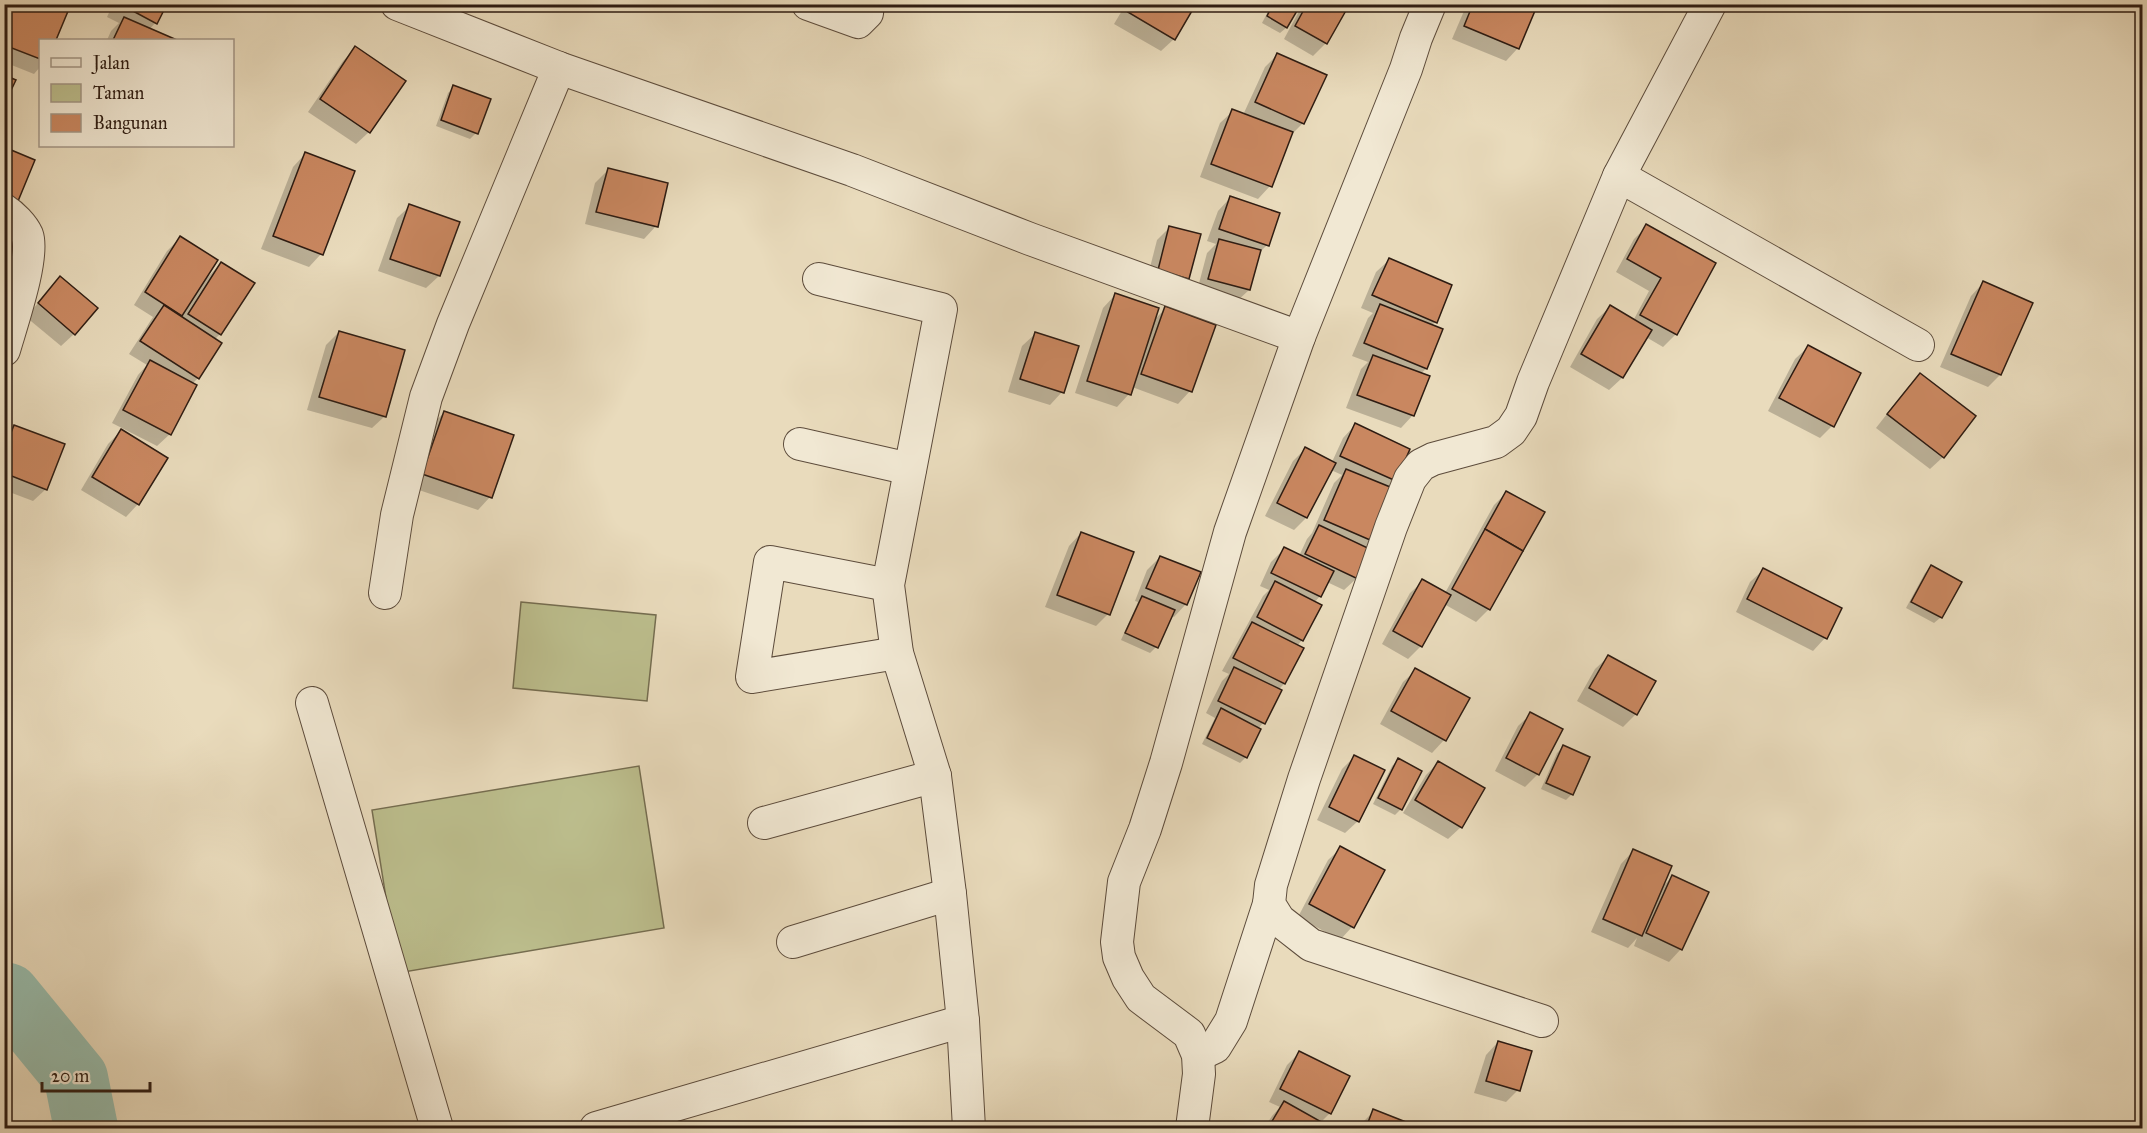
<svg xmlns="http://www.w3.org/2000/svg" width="2147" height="1133" viewBox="0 0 2147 1133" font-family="'IM FELL Great Primer',serif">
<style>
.green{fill:#bcbe8d;stroke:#756d50;stroke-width:1.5}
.shadow{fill:#0003}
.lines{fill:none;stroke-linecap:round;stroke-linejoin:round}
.river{stroke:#98bcac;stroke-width:64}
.building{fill:#c98760;stroke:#2e1c12;stroke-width:1.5}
.street-casing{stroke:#5d4c3c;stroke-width:34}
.street{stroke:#f1e8d3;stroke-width:32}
</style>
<rect width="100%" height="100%" fill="#e9dbbc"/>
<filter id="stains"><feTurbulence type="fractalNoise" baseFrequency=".00333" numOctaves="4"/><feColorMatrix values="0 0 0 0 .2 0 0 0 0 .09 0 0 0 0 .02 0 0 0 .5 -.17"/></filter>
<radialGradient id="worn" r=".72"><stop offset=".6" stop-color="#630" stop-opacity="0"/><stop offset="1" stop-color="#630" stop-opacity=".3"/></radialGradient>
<g class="green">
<polygon points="521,602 656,615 647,701 513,688"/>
<polygon points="639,766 664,928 398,973 372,810"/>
</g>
<g class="shadow">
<polygon points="7,4 70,4 55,40 40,40 40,67 34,74 4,62 4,10"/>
<polygon points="113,4 165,4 155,23 149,30 173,40 107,40 111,31 119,23 107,17"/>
<polygon points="1126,4 1194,4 1174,39 1161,51 1114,24"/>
<polygon points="1272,4 1300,4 1286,28 1280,33 1262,23"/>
<polygon points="1303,4 1340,4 1326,43 1313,56 1284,39"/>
<polygon points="1467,4 1530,4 1535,7 1518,48 1506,61 1452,39"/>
<polygon points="356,48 369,132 356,144 308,112 343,61"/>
<polygon points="1278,54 1303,123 1290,136 1270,186 1258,199 1200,177 1220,123 1233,111 1243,115 1265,67"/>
<polygon points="454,87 476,133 470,139 436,126 448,93"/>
<polygon points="305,154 321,254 309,267 261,249 293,167"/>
<polygon points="608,170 656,226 644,239 585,224 595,183"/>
<polygon points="1230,198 1267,245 1259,253 1249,290 1236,302 1197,291 1207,253 1216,244 1207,241 1218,211"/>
<polygon points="410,206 439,276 426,288 378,271 397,218"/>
<polygon points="1647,226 1714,264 1676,334 1663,347 1646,337 1622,378 1609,390 1570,367 1597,319 1610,307 1633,321 1649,291 1616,272 1634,239"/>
<polygon points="1170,227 1188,278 1175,291 1146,283 1157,240"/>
<polygon points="180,238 205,280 221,263 220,334 214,340 198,378 192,384 170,434 157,446 112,423 138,375 147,365 129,354 153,317 134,305 167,251"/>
<polygon points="1389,260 1435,322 1431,326 1441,330 1426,369 1420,374 1413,415 1401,428 1346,408 1361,369 1368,362 1352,356 1368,318 1373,313 1361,308 1376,272"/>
<polygon points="60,278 74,334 61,346 26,317"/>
<polygon points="1983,283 2031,304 2000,375 1988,387 1940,367 1971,296"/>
<polygon points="1115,295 1154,320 1166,308 1190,391 1178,404 1132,387 1129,394 1117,407 1075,393 1103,308"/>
<polygon points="339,332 385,416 372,428 307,410 326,345"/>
<polygon points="1035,334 1062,392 1050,405 1008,392 1022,346"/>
<polygon points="1808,347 1832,426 1820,438 1768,411 1795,359"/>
<polygon points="1920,375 1943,457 1930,469 1876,428 1908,387"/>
<polygon points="444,413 490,497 478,510 410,487 431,425"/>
<polygon points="1355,425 1394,481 1387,488 1398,492 1357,578 1344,590 1327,582 1320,596 1314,603 1302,640 1297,646 1284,684 1278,690 1263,723 1258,729 1246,757 1240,763 1202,744 1215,718 1206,713 1222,681 1229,674 1222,671 1263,596 1269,590 1260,586 1271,562 1284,549 1299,556 1307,539 1312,533 1334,483 1342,475 1331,470 1306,518 1294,530 1265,516 1293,461 1305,449 1332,462 1343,438"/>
<polygon points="15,427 46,489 33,501 4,490 4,437"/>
<polygon points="121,431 138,504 126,517 81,490 108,444"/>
<polygon points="1506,493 1489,609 1476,622 1444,604 1421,646 1408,659 1382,644 1410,593 1423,581 1445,593 1494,505"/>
<polygon points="1081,533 1108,614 1096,626 1045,607 1069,546"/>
<polygon points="1160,557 1186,604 1174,617 1171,616 1156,647 1150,653 1121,640 1138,602 1135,601 1147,570"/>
<polygon points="1931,567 1960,582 1940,618 1934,623 1906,608 1925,573"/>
<polygon points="1763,570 1825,638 1813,651 1736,612 1750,582"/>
<polygon points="1608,657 1654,682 1636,714 1623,727 1577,701 1595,669"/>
<polygon points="1416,670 1468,699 1444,740 1432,753 1380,724 1403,682"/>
<polygon points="1531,714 1561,730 1538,774 1525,787 1495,771 1518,726"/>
<polygon points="1563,747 1572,794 1566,800 1541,789 1557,753"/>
<polygon points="1354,757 1358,821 1345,833 1317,820 1342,769"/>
<polygon points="1398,760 1401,809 1395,815 1373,804 1392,766"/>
<polygon points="1438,763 1461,827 1448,839 1403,813 1426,775"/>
<polygon points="1341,848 1383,871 1352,927 1340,940 1298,917 1328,860"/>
<polygon points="1633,851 1661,888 1672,877 1681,949 1669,962 1634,946 1637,938 1628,948 1591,932 1621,864"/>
<polygon points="1498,1042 1518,1090 1506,1102 1474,1093 1486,1055"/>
<polygon points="1299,1053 1330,1113 1320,1123 1323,1125 1321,1128 1264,1128 1272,1116 1280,1107 1269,1102 1287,1065"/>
<polygon points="1374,1111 1409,1125 1407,1128 1359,1128 1361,1124"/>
</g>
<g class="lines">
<polyline class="river" points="4,994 8,995 76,1078 86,1128"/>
</g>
<g class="building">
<polygon points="13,4 71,4 56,40 40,40 40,59 4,45 4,26"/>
<polygon points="120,4 167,4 157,24"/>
<polygon points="1130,4 1196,4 1175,40 1126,11"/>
<polygon points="1273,4 1301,4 1287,28 1267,16"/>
<polygon points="1307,4 1344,4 1348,7 1327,44 1295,26"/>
<polygon points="1473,4 1537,6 1519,49 1464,26"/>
<polygon points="124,17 177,40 113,40"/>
<polygon points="355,46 406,81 370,133 320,99"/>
<polygon points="1277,53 1327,75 1304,124 1255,102"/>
<polygon points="4,75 16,80 4,105"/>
<polygon points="453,85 491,99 478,134 441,120"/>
<polygon points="1232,109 1293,132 1272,187 1211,164"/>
<polygon points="4,147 35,160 16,206 4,201"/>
<polygon points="305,152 355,171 323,255 273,236"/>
<polygon points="608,168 668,183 658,227 596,212"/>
<polygon points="1230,196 1280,213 1269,246 1219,229"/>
<polygon points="409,204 460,222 440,276 390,259"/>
<polygon points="1646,224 1716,263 1677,335 1640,315 1661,278 1627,259"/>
<polygon points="1169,226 1201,234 1189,279 1158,270"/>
<polygon points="180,236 218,260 182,316 145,292"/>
<polygon points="1219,239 1261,250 1250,290 1208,279"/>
<polygon points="1389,258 1452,285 1437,323 1372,295"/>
<polygon points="221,262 255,283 221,335 188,314"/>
<polygon points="4,265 14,270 4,287"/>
<polygon points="60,276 98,308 75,335 38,303"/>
<polygon points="1983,281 2033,303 2001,375 1951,354"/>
<polygon points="1115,293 1159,308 1131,395 1087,381"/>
<polygon points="1380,304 1443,329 1427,369 1364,343"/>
<polygon points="164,305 222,343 199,379 140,341"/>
<polygon points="1610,305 1652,330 1623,378 1581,354"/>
<polygon points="1165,306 1216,325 1192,392 1141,374"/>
<polygon points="339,331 405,350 386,417 319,397"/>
<polygon points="1035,332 1079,346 1064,393 1020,379"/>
<polygon points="1808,345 1861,373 1834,427 1779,398"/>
<polygon points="1373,355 1430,376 1414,416 1357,395"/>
<polygon points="150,360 197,385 171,435 123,410"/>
<polygon points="1920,373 1976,416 1944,458 1887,414"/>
<polygon points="444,411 514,435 492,498 422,474"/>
<polygon points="1355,423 1410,449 1396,481 1340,456"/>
<polygon points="14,425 65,444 47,490 4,473 4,451"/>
<polygon points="121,429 168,458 139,505 92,477"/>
<polygon points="1305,447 1336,463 1307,518 1277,503"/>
<polygon points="1346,469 1400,491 1377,543 1324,520"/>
<polygon points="1506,491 1545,512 1523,551 1485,529"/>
<polygon points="1319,525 1372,550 1358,579 1305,554"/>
<polygon points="1485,529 1523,551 1490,610 1452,589"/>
<polygon points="1081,532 1134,552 1110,615 1057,595"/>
<polygon points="1284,547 1334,571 1321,597 1271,573"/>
<polygon points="1160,556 1201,572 1187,605 1146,588"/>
<polygon points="1931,565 1962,582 1942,618 1911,602"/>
<polygon points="1763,568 1842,608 1827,639 1747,599"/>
<polygon points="1422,579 1451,595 1422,647 1393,631"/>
<polygon points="1275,581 1322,605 1303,641 1257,617"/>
<polygon points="1142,596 1175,610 1158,648 1125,633"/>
<polygon points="1252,622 1304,648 1285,684 1233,658"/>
<polygon points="1608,655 1656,681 1637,715 1589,688"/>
<polygon points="1234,667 1282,690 1265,724 1218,701"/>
<polygon points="1415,668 1470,698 1446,741 1391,711"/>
<polygon points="1221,708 1261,729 1247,758 1207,738"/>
<polygon points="1530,712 1563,729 1539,775 1506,758"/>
<polygon points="1563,745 1590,757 1573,795 1546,783"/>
<polygon points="1354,755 1385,770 1359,822 1329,807"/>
<polygon points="1398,758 1422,771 1402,810 1378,798"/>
<polygon points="1438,761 1485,788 1462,828 1415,800"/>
<polygon points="1340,846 1385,870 1354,928 1309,904"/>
<polygon points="1633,849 1672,866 1642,936 1603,919"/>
<polygon points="1672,875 1709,892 1682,950 1646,933"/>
<polygon points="1498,1041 1532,1051 1520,1091 1486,1081"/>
<polygon points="1299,1051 1350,1076 1331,1114 1280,1089"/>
<polygon points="1284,1101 1325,1124 1323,1128 1268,1128"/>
<polygon points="1373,1109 1411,1124 1409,1128 1366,1128"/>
</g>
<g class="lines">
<g class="street-casing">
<g id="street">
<polyline points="397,4 559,68 852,170 1030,239 1299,337"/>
<polyline points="808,4 858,22 867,13 868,4"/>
<polyline points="1619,176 1918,345"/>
<path d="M 4,210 C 12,215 23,226 27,235 C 35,256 11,325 4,350"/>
<polyline points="819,279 941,309 888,585 897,653 935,776 950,894 963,1021 969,1128"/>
<polyline points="800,444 910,469"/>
<polyline points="888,585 770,562 752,677 897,653"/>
<polyline points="385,593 397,515 426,397 453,324 559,68"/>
<polyline points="312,703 437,1128"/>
<polyline points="764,823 935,776"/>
<polyline points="793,942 950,894"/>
<polyline points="1542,1021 1311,945 1279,920 1269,904 1271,885 1304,779 1391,527 1410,479 1421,465 1433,459 1496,442 1511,431 1521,416 1533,382 1619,176 1710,4"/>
<polyline points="1198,1055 1215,1047 1231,1021 1269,904"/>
<polyline points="596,1128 963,1021"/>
<polyline points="1192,1128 1199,1074 1198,1055 1189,1034 1141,998 1128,978 1119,957 1117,942 1124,882 1145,829 1166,763 1230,532 1299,337 1406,69 1416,38 1430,4"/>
</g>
</g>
<use href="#street" class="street"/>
</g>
<rect width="2147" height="1133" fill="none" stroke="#e9dbbc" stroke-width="24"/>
<rect x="6" y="6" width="2135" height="1121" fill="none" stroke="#2e1c12" stroke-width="3"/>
<rect x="12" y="12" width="2123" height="1109" fill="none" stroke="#2e1c12" stroke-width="1.5"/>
<rect x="39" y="39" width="195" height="108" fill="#f1e8d3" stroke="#a39686" stroke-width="1.5"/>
<rect x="51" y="58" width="30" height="9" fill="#f1e8d3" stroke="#a39686" stroke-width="1.5"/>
<text x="93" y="69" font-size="18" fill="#2e1c12">Jalan</text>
<rect x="51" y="84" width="30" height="18" fill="#bcbe8d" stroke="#a39686" stroke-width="1.5"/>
<text x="93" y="99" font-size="18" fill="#2e1c12">Taman</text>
<rect x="51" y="114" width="30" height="18" fill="#c98760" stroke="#a39686" stroke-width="1.5"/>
<text x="93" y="129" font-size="18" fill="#2e1c12">Bangunan</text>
<path d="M42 1082v9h108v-9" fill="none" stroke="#2e1c12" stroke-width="3"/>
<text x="51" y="1082" font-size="18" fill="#2e1c12" stroke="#f1e8d3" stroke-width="4.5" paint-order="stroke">20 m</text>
<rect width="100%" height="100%" filter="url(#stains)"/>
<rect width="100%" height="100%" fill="url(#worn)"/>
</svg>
